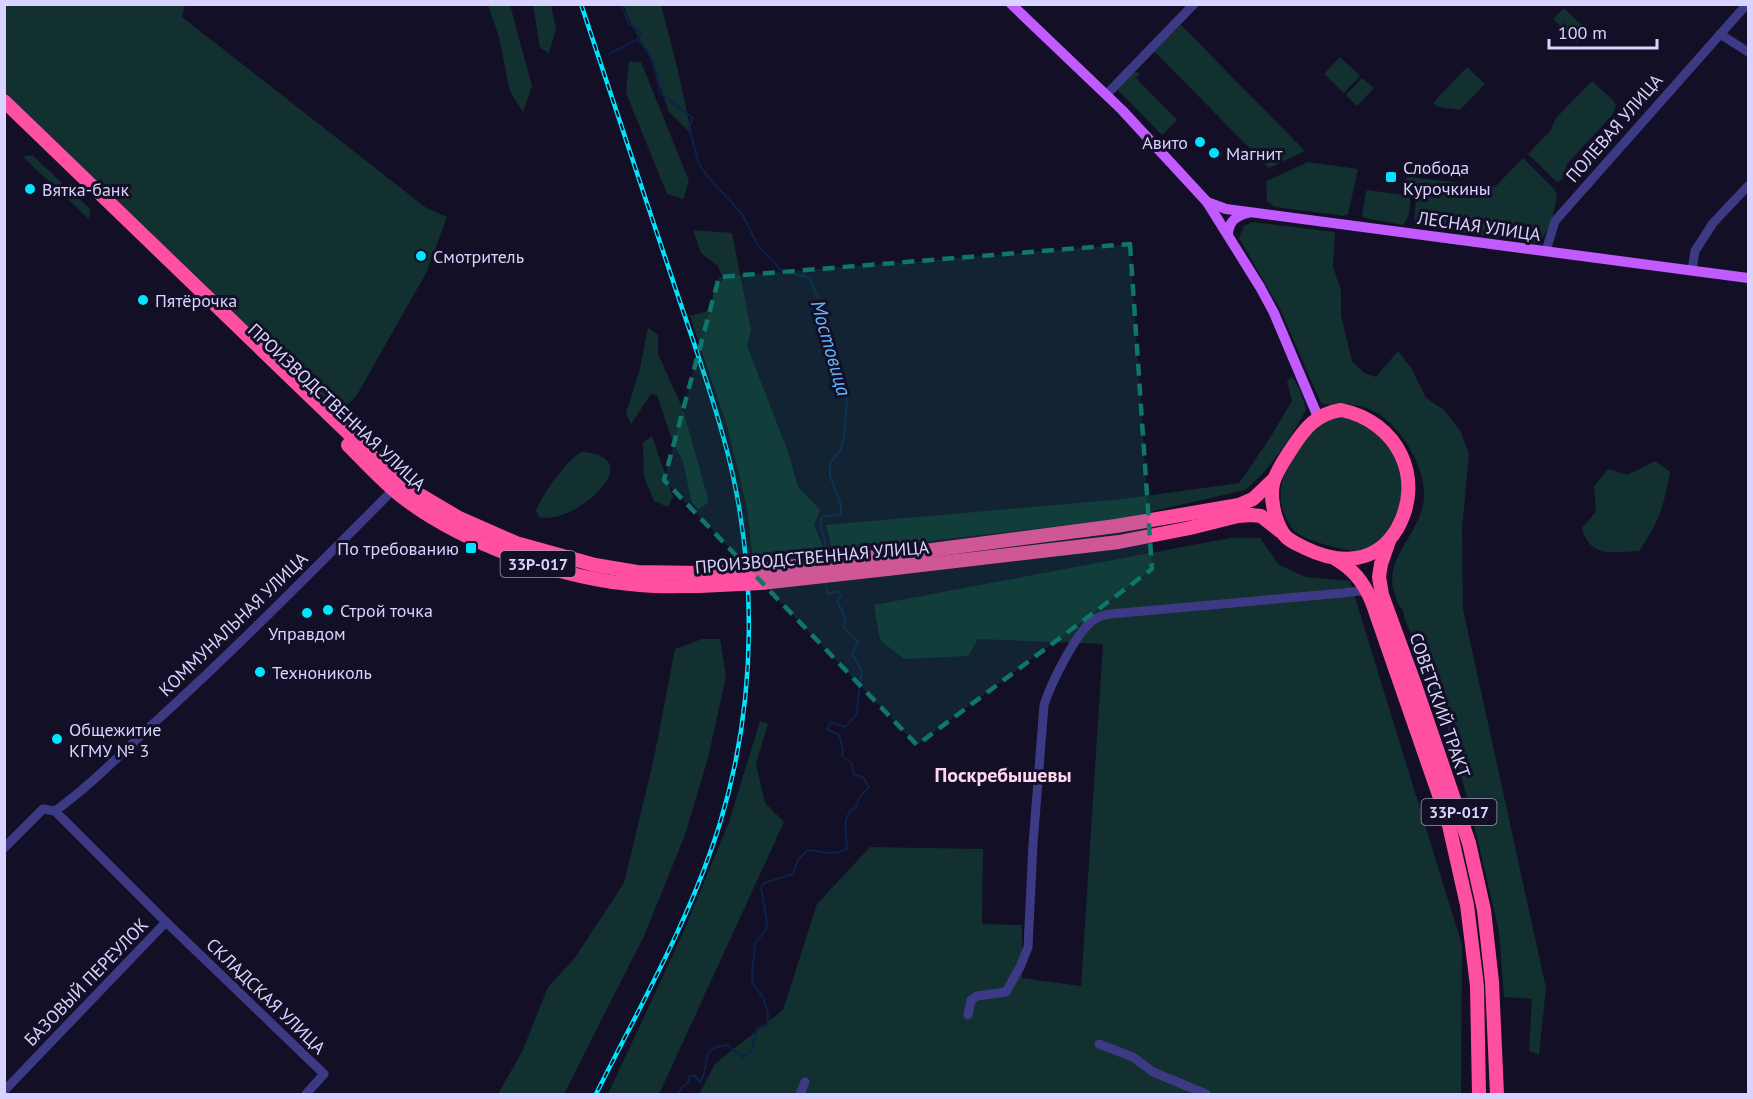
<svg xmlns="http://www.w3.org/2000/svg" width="1753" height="1099" viewBox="0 0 1753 1099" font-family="'PT Sans',sans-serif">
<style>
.green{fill:#12302f}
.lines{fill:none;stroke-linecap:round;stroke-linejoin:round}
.stream{stroke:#0c2248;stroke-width:2}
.minor{stroke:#3d3a85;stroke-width:9}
.major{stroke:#c25bff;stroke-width:10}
.highway{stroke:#ff4fa3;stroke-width:14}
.rail-casing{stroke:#00e5ff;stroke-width:4.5}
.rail{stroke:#130f26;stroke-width:2;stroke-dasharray:7;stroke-linecap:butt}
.highway-bridge{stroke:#ff4fa3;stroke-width:14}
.marked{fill:#0f766e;fill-opacity:0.2;stroke:#0f766e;stroke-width:4.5;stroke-dasharray:12 8;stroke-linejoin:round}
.poi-dot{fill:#00e5ff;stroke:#130f26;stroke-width:2}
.labels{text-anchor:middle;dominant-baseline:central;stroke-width:6;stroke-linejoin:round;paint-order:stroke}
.shield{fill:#130f26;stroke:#9e99be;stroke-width:1.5}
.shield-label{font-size:16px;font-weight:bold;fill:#d9d4ff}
.street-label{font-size:18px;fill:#d9d4ff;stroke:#130f26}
.poi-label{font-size:18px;fill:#d9d4ff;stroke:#130f26;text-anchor:start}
.water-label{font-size:20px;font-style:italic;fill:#62b6ff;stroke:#130f26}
.neighbourhood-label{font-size:20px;font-weight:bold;fill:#ffd6f0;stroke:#130f26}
</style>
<rect width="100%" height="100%" fill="#130f26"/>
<g class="green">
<polygon points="4,5 185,5 182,17 425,207 447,217 426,273 357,395 338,415 5,92"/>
<polygon points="488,5 510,5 532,86 523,112 510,92 499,37"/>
<polygon points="533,5 551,5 556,29 549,53 540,48"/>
<polygon points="624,5 661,5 677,67 692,135 669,112 651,60 627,16"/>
<polygon points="1564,8 1587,30 1576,42 1553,19"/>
<polygon points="1181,25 1305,151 1269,168 1154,51"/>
<polygon points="1340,57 1360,76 1344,93 1324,74"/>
<polygon points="629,62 641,62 689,181 683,199 667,194 626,93"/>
<polygon points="1467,67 1485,84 1460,110 1438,107 1433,103"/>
<polygon points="1134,71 1140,74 1136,78 1177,120 1162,135 1116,88"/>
<polygon points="1362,78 1374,88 1357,106 1346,95"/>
<polygon points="1592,81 1614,101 1616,105 1613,114 1567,164 1563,179 1557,182 1528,154 1551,130 1556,118"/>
<polygon points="29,155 33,156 90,209 89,219 23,157"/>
<path d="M 1523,158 L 1555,190 L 1557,194 C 1555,209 1550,237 1535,243 L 1414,225 L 1417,184 L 1403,181 L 1409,177 L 1495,187 Z"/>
<polygon points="1308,162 1358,169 1348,214 1344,216 1275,207 1267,201 1266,181"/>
<path d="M 1368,190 L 1409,196 C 1412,203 1409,219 1403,225 L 1365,218 L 1362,215 L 1366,192 Z"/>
<path d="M 1252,222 L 1335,232 L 1333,267 L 1341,290 L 1341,315 L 1352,361 L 1364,373 L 1376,377 L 1398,351 L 1411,368 L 1426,398 L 1444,410 L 1461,432 L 1469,454 L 1462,529 L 1463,609 L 1546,988 L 1539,1055 L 1529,1051 L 1532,999 L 1504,997 L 1499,932 L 1472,816 L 1445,718 L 1404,617 L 1403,610 C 1398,606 1397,601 1395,595 C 1382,561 1417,536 1423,505 C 1427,484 1418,461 1407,444 C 1398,431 1389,419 1375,412 C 1366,407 1354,404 1344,404 C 1335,404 1329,406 1321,403 L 1280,309 L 1239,238 L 1244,226 Z"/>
<polygon points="693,230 732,233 751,330 747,346 788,452 798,487 820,510 814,525 825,551 753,558 747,509 728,429 690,316 711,310 713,293 723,280 718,266 701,253"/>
<polygon points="648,327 658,335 658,354 682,407 707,495 708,503 699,509 692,503 683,462 670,434 657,395 651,394 631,424 626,413 640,369"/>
<path d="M 1292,377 L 1300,390 L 1306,409 C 1293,436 1269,471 1245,490 L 1119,519 L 833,552 L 826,525 L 1124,499 L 1239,483 L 1268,441 L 1292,401 L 1287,381 Z"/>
<path d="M 1340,416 C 1348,418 1359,420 1367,424 C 1371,427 1376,433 1380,437 C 1404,461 1409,490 1394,520 C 1388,530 1383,543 1372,548 C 1357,555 1338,548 1323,544 C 1304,538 1293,535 1285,516 C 1272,488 1290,459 1307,437 C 1311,433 1315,427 1319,423 C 1324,419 1334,418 1340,416 Z"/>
<polygon points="652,436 673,497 668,507 654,501 644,477 643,443"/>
<path d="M 582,452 C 653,457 572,527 539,517 L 536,511 C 541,496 568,458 582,452 Z"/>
<path d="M 1655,461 L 1670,472 C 1664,505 1659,523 1639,551 C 1612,552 1591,559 1582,528 L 1596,512 L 1594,486 L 1608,469 L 1627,475 Z"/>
<polygon points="1230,538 1260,538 1279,565 1306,577 1350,581 1462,945 1461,1094 699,1094 715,1064 783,1010 817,904 870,847 983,849 982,924 1022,925 1022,978 1081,986 1103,644 978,639 968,656 904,659 880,640 874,605"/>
<polygon points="702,639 720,639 726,676 708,758 685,835 645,934 564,1094 498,1094 522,1052 548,987 574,959 624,883 654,758 675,649"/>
<polygon points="760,721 768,724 756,764 765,803 784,822 661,1090 658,1094 608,1094 683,933 729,822"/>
</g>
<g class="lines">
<g class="stream">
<path d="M 621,4 L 628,23 L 641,33 L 637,39 C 654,54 656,72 660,93 L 693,118 L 689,127 L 699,164 L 708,177 L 742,214 L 758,246 L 782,271 L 810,278 L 830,330 L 847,398 L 844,438 L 840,451 L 830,463 L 830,476 L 841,505 L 841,514 L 822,517 L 820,524 L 825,541 L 825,557"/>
<polyline points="609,54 636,40"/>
<path d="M 678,1094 L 682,1087 L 688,1083 L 689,1077 L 694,1075 L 700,1082 C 712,1064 697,1048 728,1045 L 734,1051 L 743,1057 L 752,1050 L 757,1028 L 768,1025 L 768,1015 L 764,999 L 752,982 L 752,974 L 755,944 L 766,929 L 767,921 L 761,888 L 764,883 L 793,874 L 798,860 L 807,850 C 820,851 838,857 847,848 C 846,834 841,814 856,807 L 859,798 L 869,787 L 863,777 L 854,774 L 851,762 L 844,758 L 842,755 L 843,750 L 839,735 L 827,729 L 831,722 L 845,727 L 857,714 L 858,698 L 862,671 L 852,654 L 858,642 L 844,628 L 845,618 L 837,600 L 841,596 L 838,591 L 828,594 L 825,581"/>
</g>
<g class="minor">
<polyline points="1720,34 1748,52"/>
<polyline points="1106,95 1194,4"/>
<polyline points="1546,251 1555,221 1747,4"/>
<polyline points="1692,270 1695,251 1713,223 1748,186"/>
<polyline points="55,811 166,922 324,1074 306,1094"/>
<path d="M 4,848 L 43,809 L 55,811 C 91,785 122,753 154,723 C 238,647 316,567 396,487"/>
<path d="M 968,1015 L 971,1000 L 977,996 L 1006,992 L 1020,967 L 1028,947 L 1033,844 L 1044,705 C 1051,683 1075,635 1092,621 C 1097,617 1103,615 1110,614 L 1343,593 L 1367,590"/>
<polyline points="1099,1044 1133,1057 1153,1072 1206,1094"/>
<polyline points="4,1091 166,922"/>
<polyline points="800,1094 805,1082"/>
</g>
<g class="major">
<polyline points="1011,4 1122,110 1207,202 1260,287 1274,313 1318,417"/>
<polyline points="1207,202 1226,209 1748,278"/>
<path d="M 1228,234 C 1229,221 1236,216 1248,213"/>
</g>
<g class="highway">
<polyline points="4,101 400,483 459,518 516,543 595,565 637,572 701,573"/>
<path d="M 1341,410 C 1397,421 1426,478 1397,529 C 1376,564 1340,565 1305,548 C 1297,544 1287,540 1283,533 C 1274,519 1269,495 1274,480 C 1278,469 1286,457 1292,448 C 1305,428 1316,414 1341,410 Z"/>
<path d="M 348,445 C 365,462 382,481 401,496 C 461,543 564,580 640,585 C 659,587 680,586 699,586"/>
<polyline points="1389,541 1381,564 1379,577 1382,595 1415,685 1469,843 1484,910 1492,982 1497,1094"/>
<polyline points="886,556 1116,526 1239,505 1253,499 1274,479"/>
<path d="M 1334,558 C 1353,569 1363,581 1372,602 L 1448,821 L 1467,905 L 1477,986 L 1479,1094"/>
<polyline points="887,569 1119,542 1190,528 1238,516 1251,515 1261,516 1280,531"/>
</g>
<g class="rail-casing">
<path id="rail" d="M 581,4 C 611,94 640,183 670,272 C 688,327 708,381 723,436 C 758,560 758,699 720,823 C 691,918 640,1006 596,1094"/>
</g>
<use href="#rail" class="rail"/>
<g class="highway-bridge">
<polyline points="701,573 759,570 886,556"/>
<polyline points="699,586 761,583 887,569"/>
</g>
</g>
<path class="marked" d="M 1130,244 L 1152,569 L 917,745 L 664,480 L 719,277 Z"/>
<g class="poi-dot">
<circle cx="1200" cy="142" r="6"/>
<circle cx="1214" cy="153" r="6"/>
<rect x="1385" y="171" width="12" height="12" rx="3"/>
<circle cx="30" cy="189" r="6"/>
<circle cx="421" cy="256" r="6"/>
<circle cx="143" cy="300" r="6"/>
<rect x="465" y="542" width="12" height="12" rx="3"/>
<circle cx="328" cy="610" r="6"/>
<circle cx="307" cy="613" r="6"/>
<circle cx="260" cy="672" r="6"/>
<circle cx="57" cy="739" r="6"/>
</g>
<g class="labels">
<g class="shield">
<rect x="500.5" y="551" width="75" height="26" rx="4.5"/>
<rect x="1421.5" y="799" width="75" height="26" rx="4.5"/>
</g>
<g class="shield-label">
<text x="538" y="564">33Р-017</text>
<text x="1459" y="812">33Р-017</text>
</g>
<g class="street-label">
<text transform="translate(1614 128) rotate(-49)">ПОЛЕВАЯ УЛИЦА</text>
<text transform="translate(1479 226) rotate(8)">ЛЕСНАЯ УЛИЦА</text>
<text transform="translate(337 407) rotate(43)">ПРОИЗВОДСТВЕННАЯ УЛИЦА</text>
<text transform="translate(812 557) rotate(-5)">ПРОИЗВОДСТВЕННАЯ УЛИЦА</text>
<text transform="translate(233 624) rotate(-44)">КОММУНАЛЬНАЯ УЛИЦА</text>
<text transform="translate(1440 705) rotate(71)">СОВЕТСКИЙ ТРАКТ</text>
<text transform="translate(86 982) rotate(-46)">БАЗОВЫЙ ПЕРЕУЛОК</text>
<text transform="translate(266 996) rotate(44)">СКЛАДСКАЯ УЛИЦА</text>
</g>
<g class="poi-label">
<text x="1188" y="142" text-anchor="end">Авито</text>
<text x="1226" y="153">Магнит</text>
<text x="1403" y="167">Слобода<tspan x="1403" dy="21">Курочкины</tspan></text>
<text x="42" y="189">Вятка-банк</text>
<text x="433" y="256">Смотритель</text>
<text x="155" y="300">Пятёрочка</text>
<text x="459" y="548" text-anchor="end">По требованию</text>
<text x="340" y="610">Строй точка</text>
<text x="307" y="633" text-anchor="middle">Управдом</text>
<text x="272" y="672">Технониколь</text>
<text x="69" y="729">Общежитие<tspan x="69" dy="21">КГМУ № 3</tspan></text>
</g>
<g class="water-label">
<text transform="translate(831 348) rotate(74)">Мостовица</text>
</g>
<g class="neighbourhood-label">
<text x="1003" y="775">Поскребышевы</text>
</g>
</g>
<rect width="1753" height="1099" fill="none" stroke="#d9d4ff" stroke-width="12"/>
<path d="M1549 39v9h108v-9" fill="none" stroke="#d9d4ff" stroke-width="3"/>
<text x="1558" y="39" font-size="18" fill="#d9d4ff" stroke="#130f26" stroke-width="4.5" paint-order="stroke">100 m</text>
</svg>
